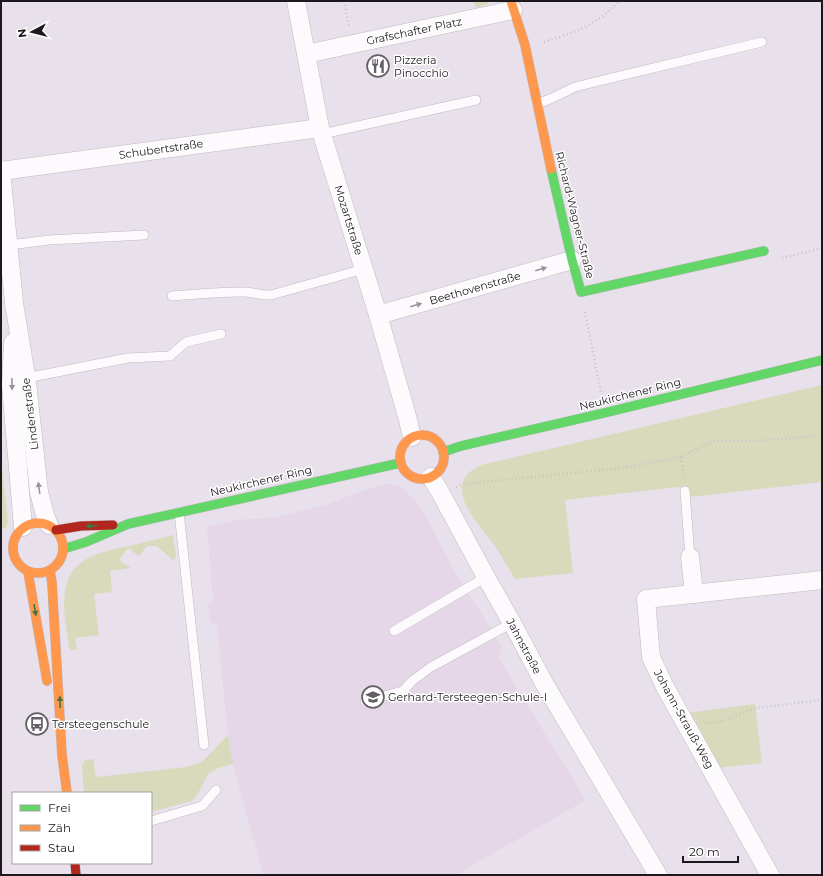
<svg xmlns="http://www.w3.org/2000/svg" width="823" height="876" viewBox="0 0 823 876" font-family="Montserrat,sans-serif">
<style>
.built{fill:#e6d7e8}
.green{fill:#d9dabc}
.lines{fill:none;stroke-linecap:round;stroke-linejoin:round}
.lane-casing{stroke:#c0bac1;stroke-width:10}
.street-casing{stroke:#c0bac1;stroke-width:19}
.fast-casing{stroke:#c0bac1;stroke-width:10}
.slow-casing{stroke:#c0bac1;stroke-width:10}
.jam-casing{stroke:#c0bac1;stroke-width:10}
.path{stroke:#c6c4c6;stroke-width:2.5;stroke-dasharray:1 3;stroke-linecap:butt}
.lane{stroke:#fcfafc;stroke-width:9}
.street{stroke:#fcfafc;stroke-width:18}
.fast{stroke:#63d668;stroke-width:9}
.slow{stroke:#ff974d;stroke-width:9}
.jam{stroke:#b3261e;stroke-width:9}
.oneway{fill:#989498}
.oneway2{fill:#407742}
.labels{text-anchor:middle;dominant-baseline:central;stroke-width:3;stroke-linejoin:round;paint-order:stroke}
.street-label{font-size:11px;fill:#1d181d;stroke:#fff}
.poi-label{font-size:11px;fill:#1d181d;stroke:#fff;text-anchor:start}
</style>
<rect width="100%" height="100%" fill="#e8e0ea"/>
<polygon class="built" points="391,484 399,486 407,492 422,509 449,561 501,646 499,659 586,800 455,875 263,875 233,764 228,735 217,627 210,621 208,605 213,600 207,527 236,520 276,517 328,504 362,491 380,485"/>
<g class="green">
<polygon points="473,1 490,1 487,4 476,8"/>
<path d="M 822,385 L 822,482 L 689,497 L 687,486 L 565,500 L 573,573 L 515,579 C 508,568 502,556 494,545 C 478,522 438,485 481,465 Z"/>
<polygon points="1,459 8,523 6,527 1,530"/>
<path d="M 173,535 L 176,557 L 173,560 L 157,546 L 147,546 L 139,556 L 128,548 L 119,560 L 131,568 L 110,571 L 112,592 L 94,594 L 99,635 L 75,638 L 77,650 L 71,650 L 69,647 C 67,629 62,610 65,592 C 69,558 100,552 129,546 C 144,542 159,539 173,535 Z"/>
<polygon points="755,704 762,763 718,768 686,713"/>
<polygon points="228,735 233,764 218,768 208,774 197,795 192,801 151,812 151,793 84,793 82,766 85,760 93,759 96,777 186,767 202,762"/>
</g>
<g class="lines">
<g class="lane-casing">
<g id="lane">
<polyline points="537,104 550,99 575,87 599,81 762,42"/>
<polyline points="322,134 476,100"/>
<polyline points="9,245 49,240 144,235"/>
<path d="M 172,296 C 196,294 220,292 244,292 C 254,292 261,296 271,295 L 364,269"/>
<polyline points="26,378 128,358 170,356 186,342 221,334"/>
<polyline points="685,491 690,557"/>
<polyline points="179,512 204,745"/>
<polyline points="394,631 486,577"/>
<polyline points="365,701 403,691 412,681 431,667 512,623"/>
<polyline points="151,821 202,806 216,790"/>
</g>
</g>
<g class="street-casing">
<g id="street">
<polyline points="296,1 320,128 378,315 407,416 412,437"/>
<polyline points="306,54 513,10"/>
<polyline points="1,170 14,303 27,382 39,492 45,515 49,525"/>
<polyline points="1,171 320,128"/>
<polyline points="378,315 572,260"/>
<polyline points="13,343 11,385 23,527"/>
<polyline points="431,477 440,492 486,577 512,623 544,683 658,875"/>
<polyline points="690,557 694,594"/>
<polyline points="770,875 665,687 651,657 646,599 822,580"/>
</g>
</g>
<g class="fast-casing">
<g id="fast">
<polyline points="551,169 572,260 581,292 764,251"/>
<polyline points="443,452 461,446 604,413 822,360"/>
<polyline points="63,549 86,542 128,524 400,463"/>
</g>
</g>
<g class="slow-casing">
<g id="slow">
<polyline points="511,1 525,45 551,169"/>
<circle cx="422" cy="457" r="22"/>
<circle cx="38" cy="548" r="25"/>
<polyline points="50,570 52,583 62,755 67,793"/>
<polyline points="28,572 47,681"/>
</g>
</g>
<g class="jam-casing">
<g id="jam">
<polyline points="56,530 81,526 113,525"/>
<polyline points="75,863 76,875"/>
</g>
</g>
<g class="path">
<polyline points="344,1 349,26"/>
<polyline points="544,42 580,30 603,16 620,1"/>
<polyline points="782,258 822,248"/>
<polyline points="585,312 601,393"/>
<polyline points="681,457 684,478"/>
<polyline points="456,487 464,484 624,468 681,457 713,441 753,441 807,437 822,435"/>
<polyline points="705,723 719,722 756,708 822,700"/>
</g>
<use href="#lane" class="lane"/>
<use href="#street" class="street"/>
<use href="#fast" class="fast"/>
<use href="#slow" class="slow"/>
<use href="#jam" class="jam"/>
</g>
<defs><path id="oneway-solid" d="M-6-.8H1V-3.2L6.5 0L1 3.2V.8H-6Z"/></defs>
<g class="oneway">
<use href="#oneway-solid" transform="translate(541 269) rotate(-16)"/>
<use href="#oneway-solid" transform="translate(416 305) rotate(-16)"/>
<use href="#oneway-solid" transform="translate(12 384) rotate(89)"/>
<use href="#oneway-solid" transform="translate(39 488) rotate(-98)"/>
</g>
<g class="oneway2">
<use href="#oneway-solid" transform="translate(92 526) rotate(177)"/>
<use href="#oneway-solid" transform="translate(35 610) rotate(80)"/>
<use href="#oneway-solid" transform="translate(60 702) rotate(-92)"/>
</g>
<defs>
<g id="restaurant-ring" transform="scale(1.15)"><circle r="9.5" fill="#fff" stroke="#645e65" stroke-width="1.5"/><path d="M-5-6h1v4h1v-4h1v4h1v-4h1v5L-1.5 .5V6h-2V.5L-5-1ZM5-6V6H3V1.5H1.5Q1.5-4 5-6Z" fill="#645e65"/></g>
<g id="school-ring" transform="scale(1.15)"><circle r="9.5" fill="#fff" stroke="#645e65" stroke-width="1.5"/><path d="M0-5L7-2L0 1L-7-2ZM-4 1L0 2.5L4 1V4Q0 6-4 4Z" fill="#645e65"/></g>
<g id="bus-ring" transform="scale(1.15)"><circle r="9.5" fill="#fff" stroke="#645e65" stroke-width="1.5"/><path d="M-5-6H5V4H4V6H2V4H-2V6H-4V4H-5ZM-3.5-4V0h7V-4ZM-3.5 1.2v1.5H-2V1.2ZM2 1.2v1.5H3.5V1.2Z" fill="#645e65"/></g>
</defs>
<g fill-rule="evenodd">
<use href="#restaurant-ring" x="378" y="66"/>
<use href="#school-ring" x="373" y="697"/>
<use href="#bus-ring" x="37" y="724"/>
</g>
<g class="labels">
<g class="street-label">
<text transform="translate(414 31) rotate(-12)">Grafschafter Platz</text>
<text transform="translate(161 149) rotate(-8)">Schubertstraße</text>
<text transform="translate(575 215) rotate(76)">Richard-Wagner-Straße</text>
<text transform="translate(349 220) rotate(73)">Mozartstraße</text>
<text transform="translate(475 288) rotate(-16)">Beethovenstraße</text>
<text transform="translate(630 394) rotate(-14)">Neukirchener Ring</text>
<text transform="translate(30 414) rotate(-97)">Lindenstraße</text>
<text transform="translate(261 481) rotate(-13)">Neukirchener Ring</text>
<text transform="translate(524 646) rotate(62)">Jahnstraße</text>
<text transform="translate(684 719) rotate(61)">Johann-Strauß-Weg</text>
</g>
<g class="poi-label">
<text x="394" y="60">Pizzeria<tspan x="394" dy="13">Pinocchio</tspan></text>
<text x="388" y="697">Gerhard-Tersteegen-Schule-I</text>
<text x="52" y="724">Tersteegenschule</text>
</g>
</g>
<rect width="823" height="876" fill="none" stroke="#1d181d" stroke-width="4"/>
<rect x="12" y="792" width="140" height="72" fill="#ffffff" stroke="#a5a3a5"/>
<rect x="20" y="805" width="20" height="6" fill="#63d668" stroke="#a5a3a5"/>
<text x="48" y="812" font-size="12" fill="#1d181d">Frei</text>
<rect x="20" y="825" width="20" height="6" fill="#ff974d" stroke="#a5a3a5"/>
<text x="48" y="832" font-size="12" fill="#1d181d">Zäh</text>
<rect x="20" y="845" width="20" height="6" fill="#b3261e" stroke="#a5a3a5"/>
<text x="48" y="852" font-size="12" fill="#1d181d">Stau</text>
<g transform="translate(32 32) rotate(263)" stroke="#ffffff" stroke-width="3" paint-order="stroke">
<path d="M0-3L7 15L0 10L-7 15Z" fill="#1d181d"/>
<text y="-6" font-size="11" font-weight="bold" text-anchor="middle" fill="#1d181d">N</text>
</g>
<path d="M683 856v6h55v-6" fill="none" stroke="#1d181d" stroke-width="2"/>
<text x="689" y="856" font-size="12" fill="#1d181d" stroke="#ffffff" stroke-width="3" paint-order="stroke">20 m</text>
</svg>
